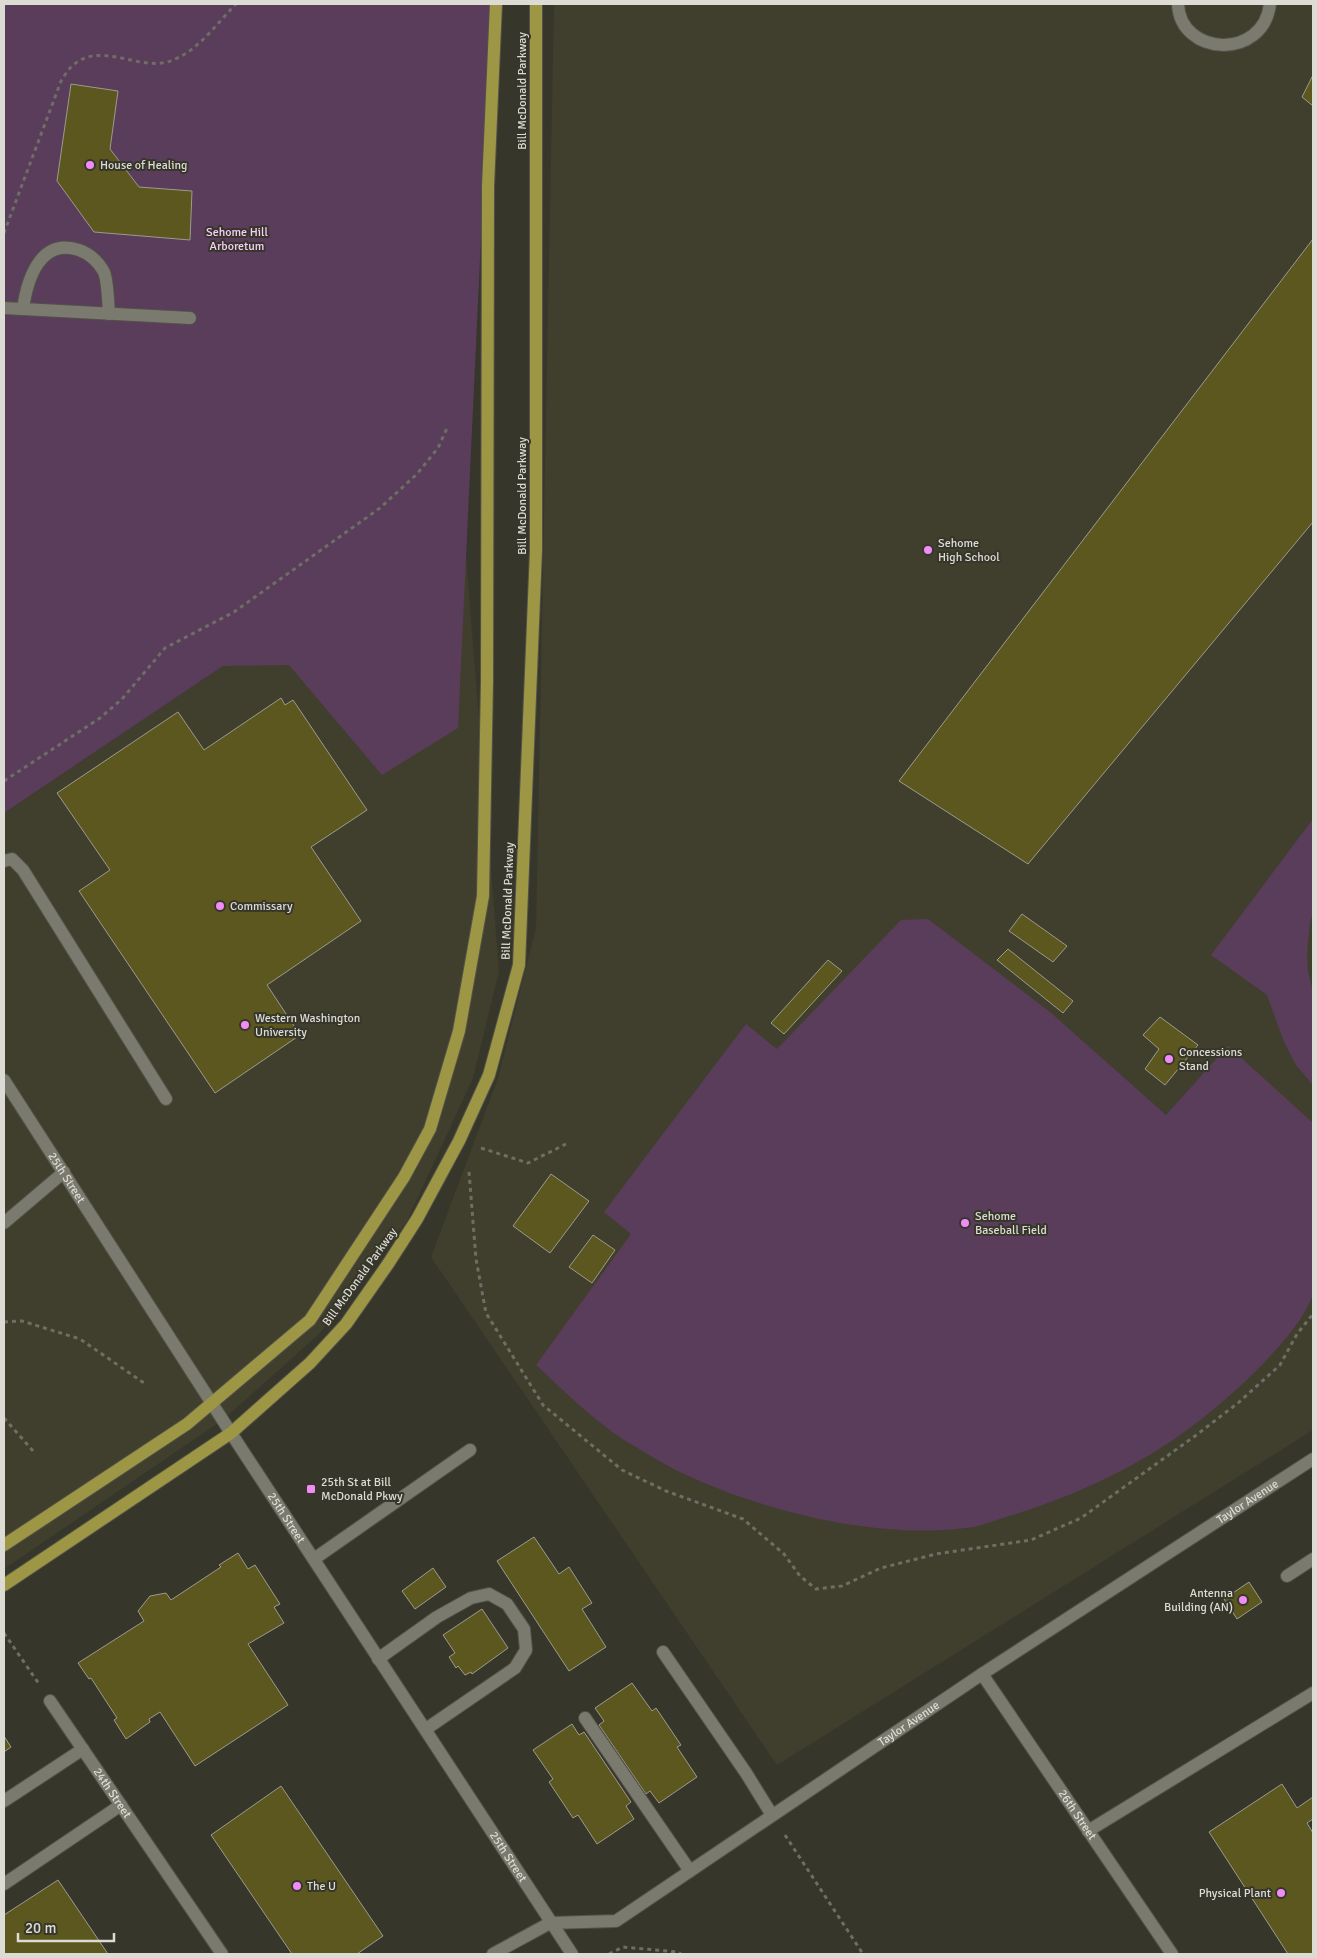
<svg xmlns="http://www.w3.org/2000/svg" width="1317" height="1958" viewBox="0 0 1317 1958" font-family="Signika,sans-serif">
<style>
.built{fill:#403f2d}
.green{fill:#5a3c5b}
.building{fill:#5b571e;stroke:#9c9b8f}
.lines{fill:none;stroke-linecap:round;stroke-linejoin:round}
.minor-casing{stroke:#535249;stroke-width:14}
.major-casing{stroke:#535249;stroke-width:14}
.path{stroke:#6e6e65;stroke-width:3;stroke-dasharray:4 4;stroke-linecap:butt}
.minor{stroke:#7b7a6e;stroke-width:12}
.major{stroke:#9d9745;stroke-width:12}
.poi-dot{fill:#f18bf5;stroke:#36362b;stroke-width:2}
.labels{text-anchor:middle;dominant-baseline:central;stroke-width:4;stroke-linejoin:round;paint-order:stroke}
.street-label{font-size:12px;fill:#dcdcd5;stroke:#36362b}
.poi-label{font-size:12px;fill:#dcdcd5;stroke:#36362b;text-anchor:start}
.park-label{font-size:12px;fill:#facefb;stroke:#36362b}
</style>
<rect width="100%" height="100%" fill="#36362b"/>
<g class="built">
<polygon points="554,4 1313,4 1313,1430 777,1765 431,1257 498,1078 536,928"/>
<polygon points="462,506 499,971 473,1078 407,1221 320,1333 224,1419 4,1569 4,813"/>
</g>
<g class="green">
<polygon points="4,4 492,4 458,728 382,775 289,665 223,666 4,813"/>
<polygon points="1313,819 1313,912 1310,923 1307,955 1308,971 1313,992 1313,1085 1296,1065 1284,1042 1267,995 1211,955"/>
<path d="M 928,919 L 1050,1012 L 1166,1115 L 1228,1046 L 1313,1123 L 1313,1237 L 1311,1240 L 1313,1242 C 1313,1255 1316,1283 1313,1294 C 1301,1332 1240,1388 1209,1413 C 1153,1459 1088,1491 1019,1513 C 1004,1517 988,1524 973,1527 C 883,1541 764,1512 682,1473 C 663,1464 643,1451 624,1440 C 592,1419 564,1391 536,1365 L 631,1234 L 604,1212 L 746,1024 L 777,1049 L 901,920 Z"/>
</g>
<g class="building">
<polygon points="1313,75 1313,106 1302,97"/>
<polygon points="71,84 118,91 110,149 139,187 192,191 190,240 94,232 57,181"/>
<polygon points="1313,239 1313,522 1028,864 899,781"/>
<polygon points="281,698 285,705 293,700 367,810 311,847 361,921 267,985 300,1035 215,1093 79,891 110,870 57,793 178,712 204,750"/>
<polygon points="1022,914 1067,946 1053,962 1009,931"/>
<polygon points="1008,949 1073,1001 1063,1013 997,960"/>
<polygon points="828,960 842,971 784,1034 771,1023"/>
<polygon points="1160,1017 1198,1045 1165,1085 1145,1069 1159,1049 1143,1035"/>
<polygon points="551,1174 589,1201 550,1253 513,1226"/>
<polygon points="593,1235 615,1250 592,1283 569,1267"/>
<polygon points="534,1537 559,1574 569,1567 592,1603 582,1609 606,1647 569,1671 497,1561"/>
<polygon points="238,1553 248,1569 255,1565 280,1604 274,1607 284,1623 248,1644 288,1705 195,1766 160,1712 149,1719 150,1722 126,1739 114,1720 117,1718 91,1678 89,1679 78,1663 144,1621 138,1611 150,1596 166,1593 171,1600 221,1567 219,1565"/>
<polygon points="433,1568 446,1587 415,1609 402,1591"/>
<polygon points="1249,1582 1262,1602 1237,1619 1224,1599"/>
<polygon points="482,1609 508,1648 472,1674 471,1672 465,1675 458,1666 456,1668 449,1657 455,1653 443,1635"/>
<polygon points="632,1683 652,1711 656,1708 681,1745 677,1747 697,1777 659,1803 650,1791 646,1794 599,1725 604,1721 595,1708"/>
<polygon points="572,1724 579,1735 584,1732 631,1802 626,1806 634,1819 597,1844 578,1815 573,1818 549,1782 553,1779 533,1750"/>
<polygon points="4,1736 11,1747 4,1752"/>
<polygon points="1282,1784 1297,1808 1313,1797 1313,1819 1307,1823 1313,1833 1313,1954 1288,1954 1209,1832"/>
<polygon points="281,1786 383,1936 357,1954 292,1954 211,1835"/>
<polygon points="58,1880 108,1954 4,1954 4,1915"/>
</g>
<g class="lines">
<g class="minor-casing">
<g id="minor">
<path d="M 1178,4 C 1180,56 1263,61 1270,4"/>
<polyline points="4,308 190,318"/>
<path d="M 23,309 C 27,280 40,237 79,250 C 90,254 98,261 104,272 C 108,282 108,303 109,314"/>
<polyline points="4,861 12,859 23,870 166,1099"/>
<path id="s1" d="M 4,1080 L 231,1433 L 572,1954"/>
<polyline points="4,1223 64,1172"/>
<polyline points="314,1559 470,1450"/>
<polyline points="1287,1576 1313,1559"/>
<polyline points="663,1652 746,1773 772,1815"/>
<polyline points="378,1659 437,1617 471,1598 489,1594 507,1604 524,1629 526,1650 515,1668 426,1729"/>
<path id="s2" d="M 982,1674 L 1172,1954"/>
<path id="s3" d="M 50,1701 L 222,1954"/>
<polyline points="585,1718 690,1871"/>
<polyline points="4,1801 83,1749"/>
<polyline points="1088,1831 1313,1693"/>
<polyline points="4,1884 121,1805"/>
<path id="s4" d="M 493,1954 L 550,1923 L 616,1921 L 982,1674 L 1313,1459"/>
</g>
</g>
<g class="major-casing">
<g id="major">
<polyline points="4,1545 187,1424 310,1320 404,1177 430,1129 459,1031 483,896 487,681 488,186 496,4"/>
<polyline points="4,1585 231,1433 310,1363 346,1324 388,1264 417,1219 459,1141 489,1075 519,965 536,550 536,4"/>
</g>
</g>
<g class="path">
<path d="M 4,233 L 61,81 C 64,76 68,70 72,66 C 102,39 141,74 173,60 C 199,50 217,23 236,4"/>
<polyline points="4,781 100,718 122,699 165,648 234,612 380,508 417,474 438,448 448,426"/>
<polyline points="481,1148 528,1163 566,1144"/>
<polyline points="469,1172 476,1259 486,1313 543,1405 622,1470 666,1491 743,1519 784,1554 800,1576 816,1589 842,1586 881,1568 936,1554 1031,1540 1081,1518 1195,1436 1238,1403 1280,1365 1297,1334 1313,1314"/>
<polyline points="4,1322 22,1321 80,1339 144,1383"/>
<polyline points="4,1418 33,1451"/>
<polyline points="4,1633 39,1684"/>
<polyline points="785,1835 863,1954"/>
<polyline points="609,1954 623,1947 677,1952 681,1954"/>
</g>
<use href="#minor" class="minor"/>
<use href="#major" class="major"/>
</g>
<g class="poi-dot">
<circle cx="90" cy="165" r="5"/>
<circle cx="928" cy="550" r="5"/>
<circle cx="220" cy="906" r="5"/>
<circle cx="245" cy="1025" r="5"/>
<circle cx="1169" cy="1059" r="5"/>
<circle cx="965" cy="1223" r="5"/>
<rect x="306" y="1484" width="10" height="10" rx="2.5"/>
<circle cx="1243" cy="1600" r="5"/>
<circle cx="297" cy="1886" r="5"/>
<circle cx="1281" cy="1893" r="5"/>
</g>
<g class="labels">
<g class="street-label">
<text transform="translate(522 91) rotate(-90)">Bill McDonald Parkway</text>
<text transform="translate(522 496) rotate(-90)">Bill McDonald Parkway</text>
<text transform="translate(508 901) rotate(-88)">Bill McDonald Parkway</text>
<text stroke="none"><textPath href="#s1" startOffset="116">25th Street</textPath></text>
<text transform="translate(360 1277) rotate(-54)">Bill McDonald Parkway</text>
<text stroke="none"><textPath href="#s4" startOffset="889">Taylor Avenue</textPath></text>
<text stroke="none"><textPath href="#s1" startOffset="521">25th Street</textPath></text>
<text stroke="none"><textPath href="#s4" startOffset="484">Taylor Avenue</textPath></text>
<text stroke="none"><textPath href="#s3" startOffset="111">24th Street</textPath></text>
<text stroke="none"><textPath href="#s2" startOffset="170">26th Street</textPath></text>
<text stroke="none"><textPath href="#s1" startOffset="926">25th Street</textPath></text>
</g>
<g class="poi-label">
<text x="100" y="165">House of Healing</text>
<text x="938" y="543">Sehome<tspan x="938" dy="14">High School</tspan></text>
<text x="230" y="906">Commissary</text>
<text x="255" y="1018">Western Washington<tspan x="255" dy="14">University</tspan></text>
<text x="1179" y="1052">Concessions<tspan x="1179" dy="14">Stand</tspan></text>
<text x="975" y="1216">Sehome<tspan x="975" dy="14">Baseball Field</tspan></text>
<text x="321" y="1482">25th St at Bill<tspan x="321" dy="14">McDonald Pkwy</tspan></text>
<text x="1233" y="1593" text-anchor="end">Antenna<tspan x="1233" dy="14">Building (AN)</tspan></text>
<text x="307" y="1886">The U</text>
<text x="1271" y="1893" text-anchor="end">Physical Plant</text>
</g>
<g class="park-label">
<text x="237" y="232">Sehome Hill<tspan x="237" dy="14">Arboretum</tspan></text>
</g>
</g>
<rect width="1317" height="1958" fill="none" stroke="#dcdcd5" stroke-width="10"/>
<path d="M18 1933v8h96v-8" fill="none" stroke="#dcdcd5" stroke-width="2.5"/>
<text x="25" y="1933" font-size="15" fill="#dcdcd5" stroke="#36362b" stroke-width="4" paint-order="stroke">20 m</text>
</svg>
